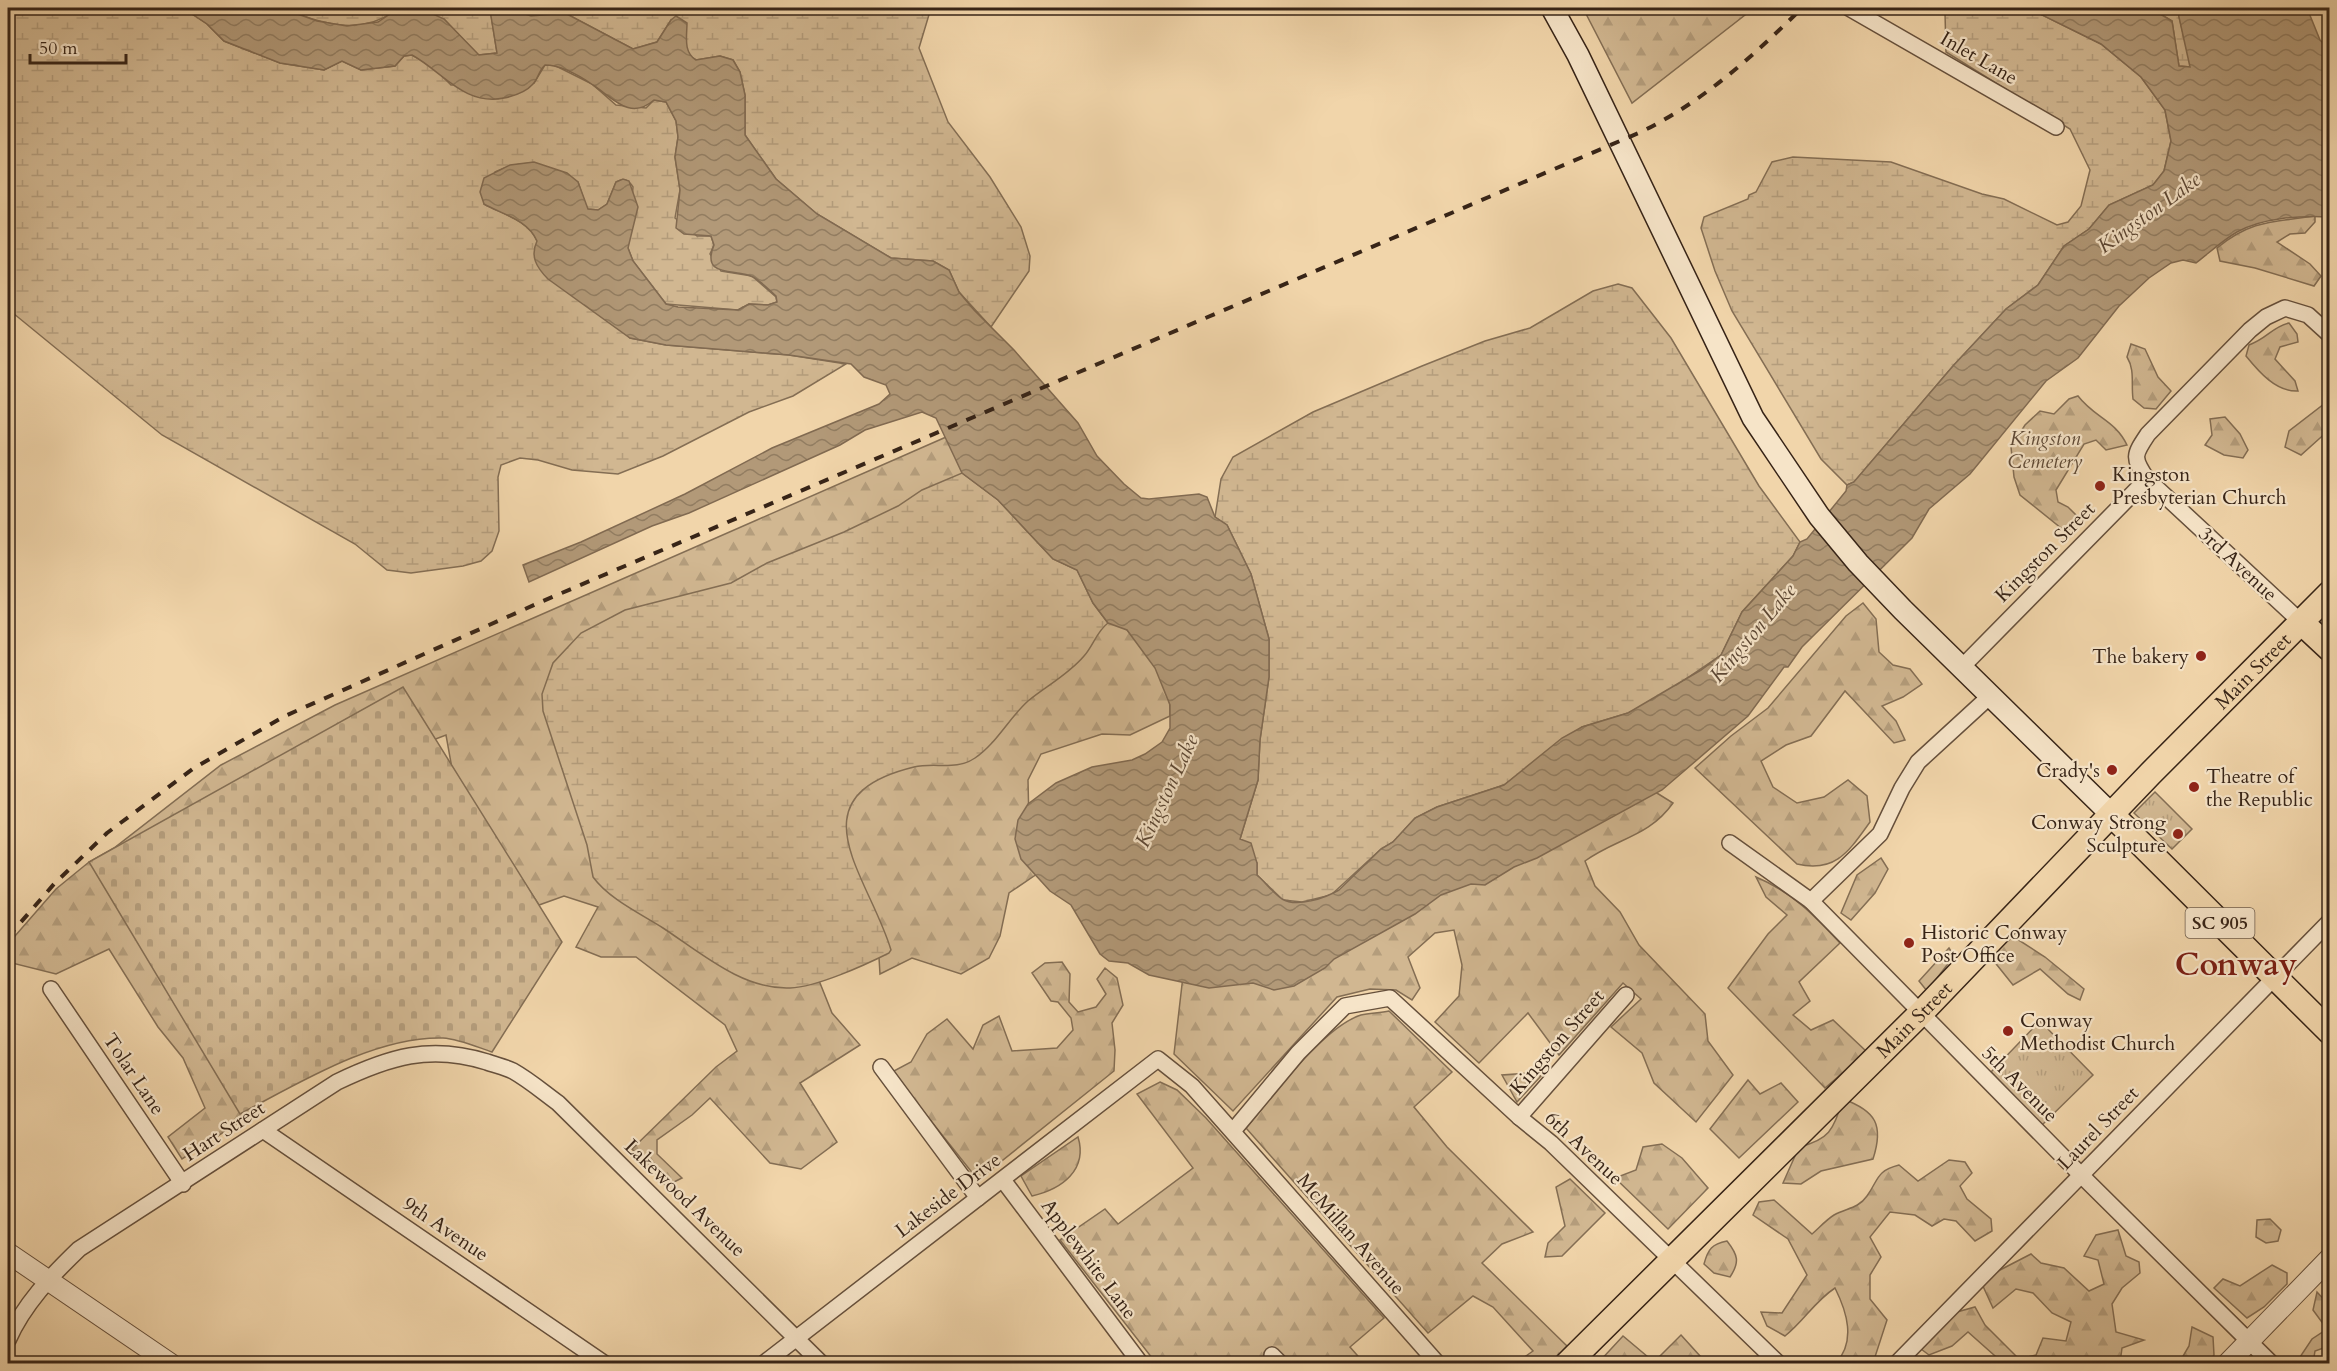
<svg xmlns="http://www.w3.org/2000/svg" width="2337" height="1371" viewBox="0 0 2337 1371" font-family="Cardo,serif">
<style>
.grass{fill:url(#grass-tufts);stroke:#846e54;stroke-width:1.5}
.forest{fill:url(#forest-firs);stroke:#846e54;stroke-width:1.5}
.wetland{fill:url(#wetland-marsh);stroke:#846e54;stroke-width:1.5}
.cemetery{fill:url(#cemetery-stones);stroke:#846e54;stroke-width:1.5}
.water{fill:url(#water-waves);stroke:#816a51;stroke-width:1.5}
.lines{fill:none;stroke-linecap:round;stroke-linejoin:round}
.minor-casing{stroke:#66503c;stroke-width:18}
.tertiary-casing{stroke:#66503c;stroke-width:22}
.secondary-casing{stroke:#372417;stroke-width:24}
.primary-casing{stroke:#372417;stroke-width:27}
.minor{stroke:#f6e4c8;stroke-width:15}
.tertiary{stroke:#f6e4c8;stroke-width:20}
.secondary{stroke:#f6e4c8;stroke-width:21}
.primary{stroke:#f1d5aa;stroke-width:24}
.rail{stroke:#372417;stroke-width:4;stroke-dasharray:10 10;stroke-linecap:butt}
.poi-dot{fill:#8f2418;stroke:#f6e4c8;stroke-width:2}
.labels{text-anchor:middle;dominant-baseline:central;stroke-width:4.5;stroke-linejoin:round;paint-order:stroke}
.shield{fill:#f6e4c8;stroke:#705e4c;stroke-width:1.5}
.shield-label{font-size:18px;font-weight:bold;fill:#372417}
.street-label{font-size:20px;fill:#372417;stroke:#f6e4c8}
.park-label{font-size:20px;font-style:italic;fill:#5e4936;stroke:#f6e4c8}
.poi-label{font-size:20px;fill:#372417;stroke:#f6e4c8;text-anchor:start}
.water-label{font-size:21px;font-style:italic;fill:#5c4734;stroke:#f6e4c8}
.town-label{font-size:32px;font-weight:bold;fill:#7a1f14;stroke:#f6e4c8}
</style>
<defs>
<pattern id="grass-tufts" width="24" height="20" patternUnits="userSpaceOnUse" patternTransform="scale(1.5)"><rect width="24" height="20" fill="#d1b791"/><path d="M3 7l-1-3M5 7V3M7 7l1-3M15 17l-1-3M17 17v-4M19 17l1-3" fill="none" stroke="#b49d7c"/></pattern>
<pattern id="forest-firs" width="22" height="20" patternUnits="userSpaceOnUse" patternTransform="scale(1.5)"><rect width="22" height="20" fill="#d1b791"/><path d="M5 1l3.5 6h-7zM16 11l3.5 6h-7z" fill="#b49d7c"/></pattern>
<pattern id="wetland-marsh" width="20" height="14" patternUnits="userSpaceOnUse" patternTransform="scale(1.5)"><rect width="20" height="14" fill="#d1b791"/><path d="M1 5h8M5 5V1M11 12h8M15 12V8" fill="none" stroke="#b49d7c"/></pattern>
<pattern id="cemetery-stones" width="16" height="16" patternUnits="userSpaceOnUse" patternTransform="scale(1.5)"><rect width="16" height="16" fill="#d1b791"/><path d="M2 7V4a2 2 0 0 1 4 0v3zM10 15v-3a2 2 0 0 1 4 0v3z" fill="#b49d7c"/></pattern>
<pattern id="water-waves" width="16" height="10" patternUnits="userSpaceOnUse" patternTransform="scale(1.5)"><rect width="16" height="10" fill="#b29978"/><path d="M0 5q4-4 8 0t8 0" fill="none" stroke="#927d61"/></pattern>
</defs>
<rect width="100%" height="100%" fill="#f1d5aa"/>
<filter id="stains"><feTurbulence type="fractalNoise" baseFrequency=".00333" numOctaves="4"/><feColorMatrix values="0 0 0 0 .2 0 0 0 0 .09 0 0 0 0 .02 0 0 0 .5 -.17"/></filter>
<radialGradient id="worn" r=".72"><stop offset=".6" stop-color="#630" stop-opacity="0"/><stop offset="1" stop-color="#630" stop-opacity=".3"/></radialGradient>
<g class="grass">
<polygon points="2155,792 2192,829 2172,849 2134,813"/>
<polygon points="2040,1021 2093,1075 2042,1125 1991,1072"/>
</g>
<g class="forest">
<polygon points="1583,8 1754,8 1632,103"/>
<path d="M 2315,216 L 2315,222 L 2305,233 L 2290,234 L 2277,242 L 2310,264 L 2321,276 L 2314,286 L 2255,268 L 2220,261 L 2217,248 C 2251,220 2273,222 2315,216 Z"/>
<path d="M 2289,323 L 2297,334 L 2298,342 L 2280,347 L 2275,359 L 2295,381 L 2298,391 C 2276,392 2259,372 2246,356 L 2249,345 C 2268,338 2272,327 2289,323 Z"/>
<path d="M 2131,344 L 2145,349 L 2158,377 L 2171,391 L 2156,409 L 2144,408 L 2133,399 C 2131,383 2135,370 2127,357 Z"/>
<path d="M 2078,396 C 2095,418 2115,420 2127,445 L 2106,450 L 2096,440 L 2084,444 L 2056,490 L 2058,502 L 2068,507 L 2080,519 L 2066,532 L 2020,495 L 2014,477 L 2011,447 L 2025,425 L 2040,411 L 2054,414 L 2069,399 Z"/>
<polygon points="2324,404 2329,404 2329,430 2301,455 2285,447 2289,431"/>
<polygon points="2225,417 2240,434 2248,450 2243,458 2224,455 2205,445 2212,435 2210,419"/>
<polygon points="953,434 1169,677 1170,716 1130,735 1102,734 1041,754 1028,780 1029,825 1037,874 1009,893 1000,936 989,958 961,974 912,958 880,974 878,941 812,963 832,1013 860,1045 800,1083 837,1142 801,1169 770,1163 710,1098 692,1115 657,1140 657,1154 682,1178 666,1186 632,1149 716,1067 737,1051 725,1025 636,957 601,957 576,947 598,907 564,896 539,905 453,774 446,735 420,745 160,961 252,1114 182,1159 168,1137 205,1108 183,1058 158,1027 109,949 56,974 8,962 8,944 56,889 89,862 114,848 221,765 335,705"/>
<path d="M 1863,603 L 1876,619 L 1879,652 L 1893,665 L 1910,669 L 1922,684 L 1903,697 L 1882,706 L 1896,721 L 1905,740 L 1894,743 L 1845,691 L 1811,736 L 1786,745 L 1761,761 L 1773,787 L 1797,803 L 1824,797 L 1848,780 L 1867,796 L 1870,822 C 1849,851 1836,873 1797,864 L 1695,768 L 1731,736 L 1768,708 L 1846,616 Z"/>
<path d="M 1652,790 L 1673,803 C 1649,837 1617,838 1585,861 L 1595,886 L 1620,912 L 1639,945 L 1705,1014 L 1708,1041 L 1733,1075 L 1696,1122 L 1654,1083 L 1642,1053 L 1611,1027 L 1641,999 L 1623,983 L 1559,1055 L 1528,1013 L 1479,1063 L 1435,1022 L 1459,996 L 1462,965 L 1454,930 L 1435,933 L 1408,957 L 1420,988 L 1412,1000 L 1396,990 L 1370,989 L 1337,997 L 1233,1111 L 1174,1054 L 1183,976 Z"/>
<polygon points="1881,858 1888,869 1875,893 1851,920 1841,913 1857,875"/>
<path d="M 1756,877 C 1792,892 1814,915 1840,943 L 1799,982 L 1810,1001 L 1793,1015 L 1811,1030 L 1833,1020 L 1867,1052 L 1825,1088 L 1728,988 L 1768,934 L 1787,915 L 1766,897 Z"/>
<polygon points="2014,937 2045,957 2084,989 2080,1000 2068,994 2040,969 2013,985 1993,960 1998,946"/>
<polygon points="1949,948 1954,956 1927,991 1919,981"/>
<polygon points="1062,962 1070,974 1069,1002 1078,1012 1096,1007 1106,994 1097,979 1105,968 1117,978 1123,1005 1112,1023 1115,1050 1114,1071 978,1180 892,1072 911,1062 927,1034 947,1019 973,1049 983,1025 999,1016 1012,1051 1057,1048 1073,1030 1071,1018 1058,1002 1051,1001 1032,973 1045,963"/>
<path d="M 1389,1011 L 1452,1072 L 1414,1107 L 1447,1147 L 1533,1232 L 1502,1244 L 1482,1263 L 1567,1346 L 1551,1363 L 1516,1363 L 1533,1351 L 1493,1307 L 1473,1296 L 1428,1333 L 1246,1128 C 1273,1096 1323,1027 1361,1015 C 1370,1013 1380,1013 1389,1011 Z"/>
<polygon points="1528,1073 1541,1076 1517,1102 1502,1075"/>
<polygon points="1748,1080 1760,1094 1781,1083 1798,1102 1739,1158 1710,1129"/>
<polygon points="1160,1082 1177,1090 1206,1118 1384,1318 1350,1347 1364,1363 1156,1363 1060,1240 1105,1209 1118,1224 1193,1168 1137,1094"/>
<path d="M 1843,1099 C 1876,1111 1884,1125 1873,1159 L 1821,1171 L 1801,1184 L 1783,1183 L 1799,1147 C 1831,1139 1833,1129 1843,1099 Z"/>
<path d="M 1078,1137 C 1088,1170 1062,1189 1032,1196 L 1021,1176 Z"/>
<polygon points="1662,1144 1682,1158 1708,1188 1668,1229 1615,1178 1636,1170 1643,1147"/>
<path d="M 1949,1160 L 1965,1162 L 1972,1173 L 1960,1186 L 1967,1199 L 1991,1219 L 1992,1231 L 1975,1241 L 1956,1221 L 1944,1219 L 1932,1226 L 1915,1215 L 1890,1212 L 1870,1237 L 1881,1257 L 1870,1275 L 1870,1299 L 1887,1320 L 1873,1363 L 1836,1363 C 1856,1341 1847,1312 1835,1288 C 1815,1301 1804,1321 1785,1336 L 1767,1326 L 1761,1312 L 1782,1313 L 1807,1275 L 1788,1239 L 1753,1215 L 1759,1202 L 1774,1200 L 1812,1234 C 1819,1228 1826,1220 1834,1215 C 1846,1208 1858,1209 1867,1196 C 1879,1179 1876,1171 1899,1165 L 1918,1181 Z"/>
<polygon points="1570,1179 1605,1213 1562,1256 1545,1257 1548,1243 1565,1226 1556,1187"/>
<polygon points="2270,1219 2281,1230 2278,1241 2266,1243 2256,1237 2257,1220"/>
<polygon points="2118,1230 2126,1256 2139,1262 2140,1273 2122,1288 2112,1304 2116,1332 2144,1340 2122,1348 2120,1363 2003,1363 1968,1332 1952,1346 1929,1355 1921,1349 1957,1312 1975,1307 1985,1325 2019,1359 2036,1355 2043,1338 2066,1341 2071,1322 2052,1313 2033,1293 2016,1289 1993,1308 1982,1284 2000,1270 2031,1254 2041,1263 2064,1268 2089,1291 2104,1284 2098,1260 2084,1256 2096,1235"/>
<path d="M 1727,1241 C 1738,1255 1740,1262 1730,1277 L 1714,1273 L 1704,1264 C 1708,1249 1712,1244 1727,1241 Z"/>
<polygon points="2272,1265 2287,1273 2287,1284 2264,1307 2247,1318 2214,1288 2223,1279 2240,1286"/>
<polygon points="2317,1292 2329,1305 2329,1346 2315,1351 2313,1363 2296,1363 2312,1339 2327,1329 2313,1310"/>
<polygon points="2192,1327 2213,1337 2214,1355 2209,1363 2179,1363 2189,1346"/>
<polygon points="1681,1335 1701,1357 1715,1363 1598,1363 1623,1336 1654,1362"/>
</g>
<g class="wetland">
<path d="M 8,8 L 183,8 L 207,24 L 224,41 L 280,63 L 324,70 L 342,61 L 361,70 L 395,66 L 404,56 L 412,55 L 432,66 L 451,85 L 534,83 L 545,65 L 554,65 L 592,84 L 616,105 L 646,108 L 654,100 L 666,102 L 676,121 L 678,137 L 675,157 L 680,190 L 675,218 L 697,236 L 711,236 L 714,245 L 710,254 L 721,271 L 752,276 L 776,297 L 777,302 L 768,305 L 749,304 L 738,310 L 666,304 L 633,261 L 628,248 L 633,187 C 628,179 624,178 616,182 L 607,204 L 598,210 L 587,209 L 578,182 C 543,166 533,155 495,172 L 484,204 C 502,214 528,220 537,241 L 630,338 L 666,345 L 789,355 L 846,364 L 793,396 L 749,412 L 663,456 L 618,474 L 572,470 L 538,460 L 520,458 L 501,465 L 498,477 L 499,531 L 492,551 L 481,561 L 463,566 L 411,573 L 387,570 L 355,544 L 162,435 L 8,309 Z"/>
<path d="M 281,8 L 484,8 L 490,9 L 497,53 L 478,55 L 444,19 L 393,12 C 357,37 319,22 281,8 Z"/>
<polygon points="523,8 931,8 919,48 948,122 990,177 1021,227 1030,256 1029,271 991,327 959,292 949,270 933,261 891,258 817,214 776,179 745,135 745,95 740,72 733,60 720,56 696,60 691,57 671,20 657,42 633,49 565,13 531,16 525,14"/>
<polygon points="1937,8 2028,8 2101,44 2141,77 2165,110 2171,141 2164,171 2153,185 2109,205 2089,229 2064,246 2038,285 2006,309 1953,366 1854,482 1847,485 1821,459 1732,311 1715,271 1701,228 1704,217 1748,199 1749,195 1756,192 1772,162 1793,157 1891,162 1982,194 2004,199 2057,225 2068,222 2081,206 2090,170 2070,129 1946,52 1945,13"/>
<polygon points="2150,8 2177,8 2191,67 2179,66 2172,21"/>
<polygon points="1618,284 1632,288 1671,338 1759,486 1800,542 1793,556 1742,612 1721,655 1652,702 1628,713 1582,727 1504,785 1437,807 1415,818 1393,842 1381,849 1331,895 1302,902 1283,900 1257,875 1257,863 1240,839 1258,780 1260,740 1269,677 1269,639 1251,574 1227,525 1215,517 1221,479 1233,457 1313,412 1422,366 1485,341 1530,328 1593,291"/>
<path d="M 962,473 L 998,500 L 1053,559 L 1077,570 L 1093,603 L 1108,623 C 1097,631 1093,646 1084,656 C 1068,675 1046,686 1028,701 C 1009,718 996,744 975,758 C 956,771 935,762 914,767 C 791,797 869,876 891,950 L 889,953 C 865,965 817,987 790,988 C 743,990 701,953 663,928 C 641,914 609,899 593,877 L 587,845 L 543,711 L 542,694 L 553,663 L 581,633 L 625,610 L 731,583 L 767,563 L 844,532 L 898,506 L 922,490 Z"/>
</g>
<path class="cemetery" d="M 403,687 L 562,942 L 492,1052 C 477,1047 459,1039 443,1038 C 375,1036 299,1083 240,1114 L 89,862 Z"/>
<path class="water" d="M 183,8 L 281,8 L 317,21 L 347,26 L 378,22 L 393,12 L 431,13 L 444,19 L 479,55 L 497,53 L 490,10 L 484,8 L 523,8 L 525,14 L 531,16 L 565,13 L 633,49 L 657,42 L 671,20 L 676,16 L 687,23 C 687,36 683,52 696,60 L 720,56 L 733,60 L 740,72 L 745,95 L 745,135 L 776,179 L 817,214 L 891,258 L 933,261 L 949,270 L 959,292 L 974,310 L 1014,350 L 1078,423 L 1097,456 L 1124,484 L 1141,498 L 1149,499 L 1199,494 L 1207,497 L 1215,517 L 1227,525 L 1251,574 L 1269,639 L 1269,677 L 1260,740 L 1258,780 L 1240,839 L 1251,843 L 1257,863 L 1257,875 C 1265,882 1273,893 1282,899 C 1297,908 1325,898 1339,890 L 1381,849 L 1393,842 L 1415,818 L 1437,807 L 1504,785 L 1562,738 L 1582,727 L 1628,713 L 1701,670 L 1721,655 L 1742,612 L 1793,556 L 1800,542 L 1807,539 L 1846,491 L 1847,485 L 1854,482 L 1953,366 L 2006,309 L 2038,285 L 2064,246 L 2089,229 L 2109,205 L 2153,185 L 2164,171 L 2171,141 L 2165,110 L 2141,77 L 2101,44 L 2028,8 L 2115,8 L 2120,12 L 2150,8 L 2172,21 L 2179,66 L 2190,67 L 2177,8 L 2307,8 L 2320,40 L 2329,49 L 2329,217 C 2302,215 2262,218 2237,232 C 2223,240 2209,253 2196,263 L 2183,260 L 2171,263 L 2149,278 L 2119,306 L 2078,358 L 2046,381 L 1970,474 L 1929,509 L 1912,538 L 1802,647 L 1788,667 L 1784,667 L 1748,716 L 1662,790 L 1537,858 L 1514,867 L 1485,885 L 1471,884 L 1441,895 L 1415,914 L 1334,959 L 1325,968 L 1294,986 L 1274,990 L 1253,983 L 1209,988 L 1149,975 L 1128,963 L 1109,961 L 1100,954 L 1071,905 L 1050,891 L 1021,859 L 1015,839 L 1018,820 L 1028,804 L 1056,783 L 1092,767 L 1132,760 L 1145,754 L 1162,742 L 1170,728 L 1170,705 L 1155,668 L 1127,630 L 1108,623 L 1093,603 L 1077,570 L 1053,559 L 998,500 L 962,473 L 936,418 L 922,412 L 865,430 L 840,445 L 689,513 L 652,526 L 529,582 L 523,565 L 581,542 L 685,494 L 772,448 L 879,404 L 890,394 L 886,385 L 864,377 L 851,364 L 789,355 L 666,345 L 630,338 L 548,279 C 536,267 530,256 537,241 C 528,220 502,214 484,204 L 480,192 L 484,178 L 510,165 L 534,162 L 567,173 L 578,182 L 588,209 L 598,210 L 607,204 L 616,182 L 623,179 L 629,181 L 638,207 L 628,248 L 633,261 L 666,304 L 678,307 L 738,310 L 749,304 L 768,305 L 777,302 L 776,296 C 769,290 762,282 753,277 C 737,268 700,279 714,245 L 711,236 L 684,234 L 676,228 L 680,190 L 675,157 L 678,137 L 676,121 L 666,102 L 654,100 C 630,121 613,98 593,85 C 580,76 560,65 545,65 C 539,70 538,79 533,84 C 526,92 514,96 504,98 C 464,106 443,72 412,55 L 404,56 L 395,66 L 361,70 L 342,61 L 324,70 L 280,63 L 224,41 L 207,24 Z"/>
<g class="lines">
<g class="minor-casing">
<g id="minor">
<polyline points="1849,8 2056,127"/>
<path d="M 2301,622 L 2147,479 C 2132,457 2134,455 2148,434 L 2250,330 L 2266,317 L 2285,308 L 2308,315 L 2330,335"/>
<polyline points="1961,668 2147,479"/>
<polyline points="1730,843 1811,901 2081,1175 2272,1364"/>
<polyline points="1811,901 1880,834 1902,788 1918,762 1990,696"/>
<polyline points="51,989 183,1184"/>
<polyline points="881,1067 978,1198"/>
<polyline points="1519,1117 1626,995"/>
<polyline points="263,1130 605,1364"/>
<polyline points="1233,1131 1298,1053 1345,1006 1390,998 1519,1117 1551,1143 1779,1364"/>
<polyline points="1003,1180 1141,1364"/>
<path d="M 8,1340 C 24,1304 51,1276 79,1249 L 337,1082 C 389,1057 430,1044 487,1062 C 495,1065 505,1067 513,1071 C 529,1080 543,1092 558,1103 L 822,1364"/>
<polyline points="1272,1355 1281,1364"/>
<polyline points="763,1364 1158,1059 1192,1086 1438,1364"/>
<polyline points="1896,1364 2330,921"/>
</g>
</g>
<g class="tertiary-casing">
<g id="tertiary">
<polyline points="8,1253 171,1364"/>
<polyline points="2227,1364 2330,1258"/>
</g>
</g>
<g class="secondary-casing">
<polyline id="secondary" points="1552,8 1578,55 1753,418 1819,516 1858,563 1903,610 2112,815"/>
</g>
<g class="primary-casing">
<g id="primary">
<polyline points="2301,622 2330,649"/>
<polyline points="2112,815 2330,1032"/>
<path id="s1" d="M 1567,1364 L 1921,1013 L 2150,774 L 2330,593"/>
</g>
</g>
<use href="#minor" class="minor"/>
<use href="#tertiary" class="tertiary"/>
<use href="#secondary" class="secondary"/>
<use href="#primary" class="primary"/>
<path class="rail" d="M 8,937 L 54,884 L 107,833 L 194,768 L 285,716 L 543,601 L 1641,132 C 1704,101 1752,57 1802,8"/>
</g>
<g class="poi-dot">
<circle cx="2100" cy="486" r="6"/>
<circle cx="2201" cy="656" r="6"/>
<circle cx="2112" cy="770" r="6"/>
<circle cx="2194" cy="787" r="6"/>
<circle cx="2178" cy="834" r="6"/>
<circle cx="1909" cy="943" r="6"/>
<circle cx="2008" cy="1031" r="6"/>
</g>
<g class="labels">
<rect class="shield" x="2185.5" y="908" width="69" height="30" rx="4.5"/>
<g class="shield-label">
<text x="2220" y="923">SC 905</text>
</g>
<g class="street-label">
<text transform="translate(1979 58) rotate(30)">Inlet Lane</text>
<text transform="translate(2045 552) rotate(-45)">Kingston Street</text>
<text transform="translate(2238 564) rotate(43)">3rd Avenue</text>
<text stroke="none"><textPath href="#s1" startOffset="975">Main Street</textPath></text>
<text stroke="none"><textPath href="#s1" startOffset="489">Main Street</textPath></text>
<text transform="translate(1557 1042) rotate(-49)">Kingston Street</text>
<text transform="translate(134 1074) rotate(56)">Tolar Lane</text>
<text transform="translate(2020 1084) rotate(45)">5th Avenue</text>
<text transform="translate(2098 1128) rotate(-46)">Laurel Street</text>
<text transform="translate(224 1131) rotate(-33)">Hart Street</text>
<text transform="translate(1584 1148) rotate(43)">6th Avenue</text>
<text transform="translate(948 1195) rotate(-37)">Lakeside Drive</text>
<text transform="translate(685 1198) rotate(44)">Lakewood Avenue</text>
<text transform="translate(446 1229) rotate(34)">9th Avenue</text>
<text transform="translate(1351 1234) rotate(49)">McMillan Avenue</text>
<text transform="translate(1089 1259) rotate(53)">Applewhite Lane</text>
</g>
<g class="park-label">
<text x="2045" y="438">Kingston<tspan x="2045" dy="23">Cemetery</tspan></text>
</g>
<g class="poi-label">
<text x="2112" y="474">Kingston<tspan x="2112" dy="23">Presbyterian Church</tspan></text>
<text x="2189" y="656" text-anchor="end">The bakery</text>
<text x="2100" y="770" text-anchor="end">Crady's</text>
<text x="2206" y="776">Theatre of<tspan x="2206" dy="23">the Republic</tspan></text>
<text x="2166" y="822" text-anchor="end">Conway Strong<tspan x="2166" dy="23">Sculpture</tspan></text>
<text x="1921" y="932">Historic Conway<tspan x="1921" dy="23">Post Office</tspan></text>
<text x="2020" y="1020">Conway<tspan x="2020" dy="23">Methodist Church</tspan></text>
</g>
<g class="water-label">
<text transform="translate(2149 213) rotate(-36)">Kingston Lake</text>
<text transform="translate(1753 633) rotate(-50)">Kingston Lake</text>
<text transform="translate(1167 791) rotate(-65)">Kingston Lake</text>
</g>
<g class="town-label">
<text x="2236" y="965">Conway</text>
</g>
</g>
<rect width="2337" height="1371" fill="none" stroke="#f1d5aa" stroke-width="30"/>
<rect x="9" y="9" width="2319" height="1353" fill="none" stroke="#372417" stroke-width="3"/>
<rect x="15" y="15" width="2307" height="1341" fill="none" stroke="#372417" stroke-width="1.5"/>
<path d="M30 54v9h96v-9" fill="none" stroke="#372417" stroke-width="3"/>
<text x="39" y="54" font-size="18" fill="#372417" stroke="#f6e4c8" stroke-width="4.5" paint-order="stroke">50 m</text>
<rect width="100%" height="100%" filter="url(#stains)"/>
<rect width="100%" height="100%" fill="url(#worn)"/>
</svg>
